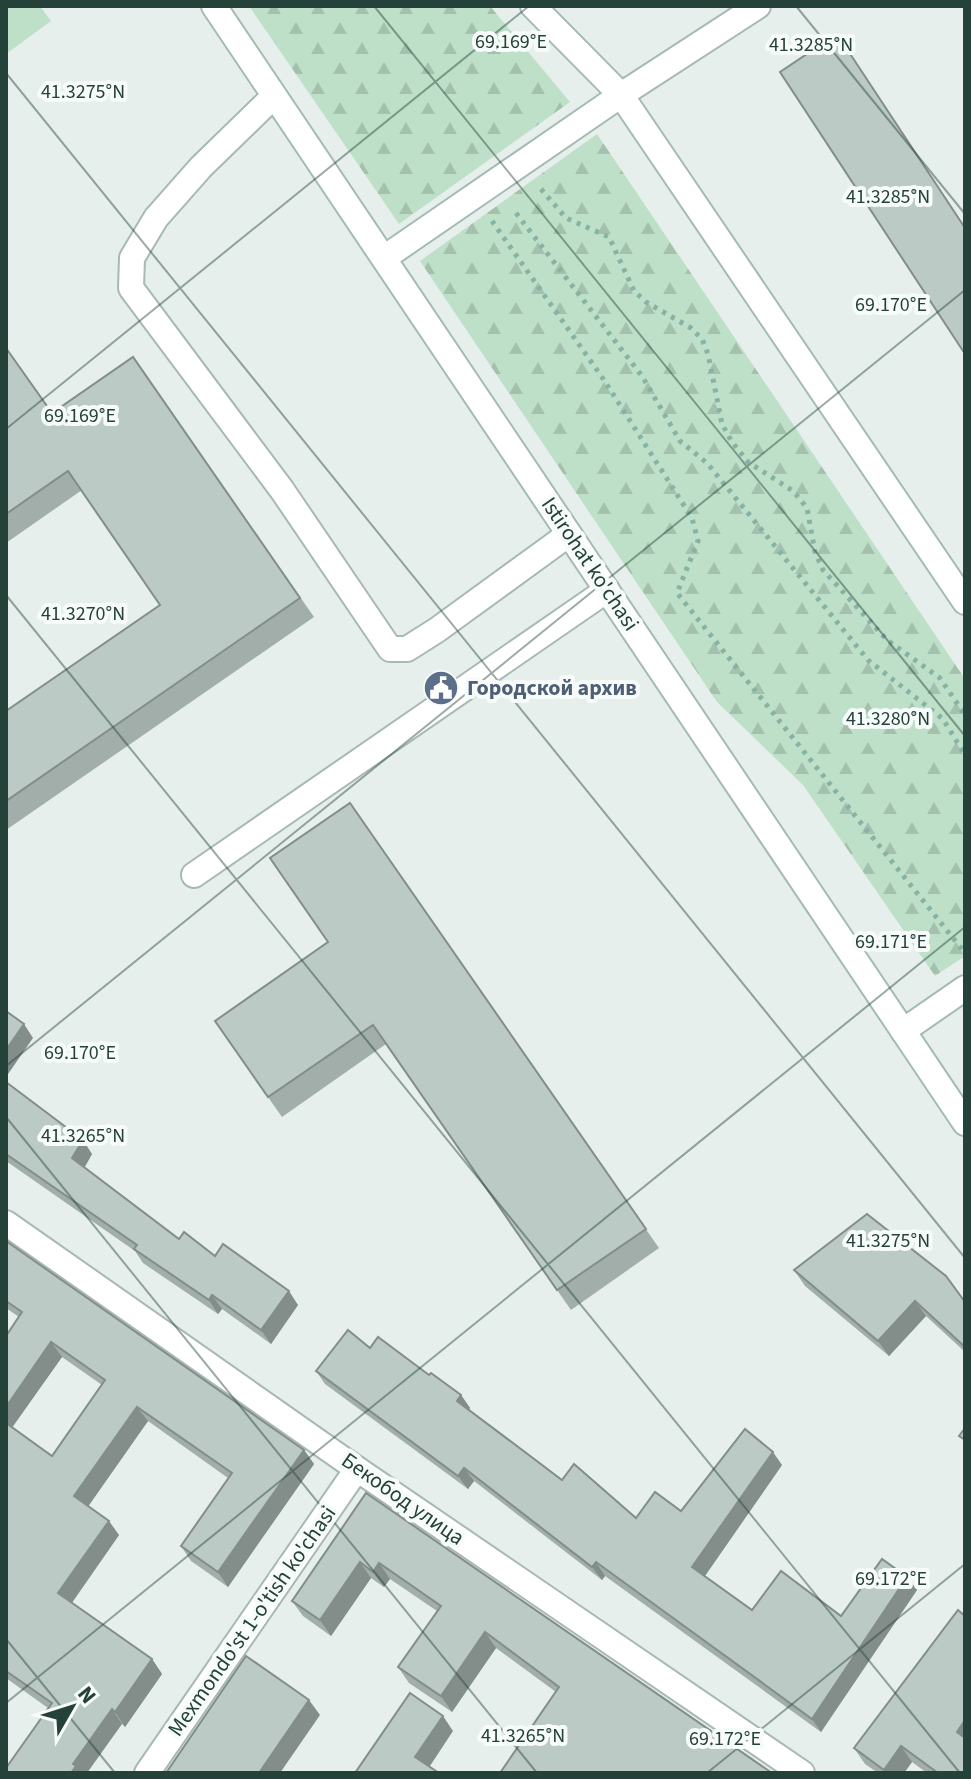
<svg xmlns="http://www.w3.org/2000/svg" width="971" height="1779" viewBox="0 0 971 1779" font-family="'Source Sans 3',sans-serif">
<style>
.forest{fill:url(#forest-firs)}
.pitch{fill:#bfe0c8}
.lines{fill:none;stroke-linecap:round;stroke-linejoin:round}
.service-casing{stroke:#a8b8b2;stroke-width:28}
.minor-casing{stroke:#a8b8b2;stroke-width:28}
.secondary-casing{stroke:#a4bbb3;stroke-width:28}
.path{stroke:#86b3a5;stroke-width:5;stroke-dasharray:4 6;stroke-linecap:butt}
.service{stroke:#fff;stroke-width:24}
.minor{stroke:#fff;stroke-width:24}
.secondary{stroke:#fff;stroke-width:24}
.wall{fill:#a1aea9;fill-rule:evenodd}
.shaded-wall{fill:#838d89}
.building{fill:#bbcac4;stroke:#838d89;stroke-width:2}
.ticks{fill:none;stroke:#24423a;stroke-width:2;stroke-opacity:0.45}
.labels{text-anchor:middle;dominant-baseline:central;stroke-width:8;stroke-linejoin:round;paint-order:stroke}
.street-label{font-size:22px;fill:#24423a;stroke:#f7fbf9}
.service-label{font-size:22px;font-weight:bold;fill:#4e5e75;stroke:#f7fbf9;text-anchor:start}
.ticks-label{font-size:20px;text-anchor:middle;fill:#24423a;stroke:#f7fbf9;stroke-width:8;stroke-linejoin:round;paint-order:stroke}
</style>
<defs>
<pattern id="forest-firs" width="22" height="20" patternUnits="userSpaceOnUse" patternTransform="scale(2)"><rect width="22" height="20" fill="#bfe0c8"/><path d="M5 1l3.5 6h-7zM16 11l3.5 6h-7z" fill="#a4c1ad"/></pattern>
</defs>
<rect width="100%" height="100%" fill="#e6efeb"/>
<g class="forest">
<polygon points="249,6 490,6 570,102 399,224"/>
<polygon points="597,134 965,679 965,956 935,976 803,785 717,702 420,261"/>
</g>
<polygon class="pitch" points="6,6 40,6 51,21 6,54"/>
<g class="lines">
<g class="service-casing">
<g id="service">
<polyline points="274,96 201,167 156,218 132,258 131,288 282,490 390,649 407,649 437,630 569,534"/>
<polyline points="194,875 607,590"/>
</g>
</g>
<g class="minor-casing">
<g id="minor">
<polyline points="621,95 758,6"/>
<polyline points="6,1223 357,1469 802,1773"/>
<polyline points="147,1773 357,1469"/>
</g>
</g>
<g class="secondary-casing">
<g id="secondary">
<polyline points="214,6 965,1123"/>
<polyline points="533,6 621,95 965,602"/>
<polyline points="384,258 621,95"/>
<polyline points="903,1031 965,988"/>
</g>
</g>
<g class="path">
<polyline points="541,189 566,218 609,237 634,291 646,302 691,328 702,339 708,354 722,424 732,442 748,462 793,491 807,508 815,552 823,570 887,640 940,678 965,715"/>
<polyline points="516,213 642,376 680,441 707,463 868,660 943,719 965,755"/>
<polyline points="492,221 604,380 692,518 698,541 677,593 965,953"/>
</g>
<use href="#service" class="service"/>
<use href="#minor" class="minor"/>
<use href="#secondary" class="secondary"/>
</g>
<g class="wall">
<polygon points="6,348 52,413 133,357 314,617 6,830 6,711 160,605 82,490 6,543"/>
<polygon points="350,803 659,1248 571,1310 386,1044 282,1117 215,1021 328,942"/>
<polygon points="6,1082 92,1154 84,1168 179,1239 215,1256 298,1305 271,1344 222,1309 218,1314 143,1263 135,1251 6,1161"/>
<path d="M 6,1241 L 304,1450 L 314,1464 L 228,1587 L 191,1561 L 181,1546 L 228,1478 L 148,1421 L 88,1506 L 119,1535 L 72,1603 L 152,1659 L 162,1674 L 125,1727 L 122,1724 L 48,1708 L 6,1678 L 6,1336 L 19,1317 L 6,1308 ZM 62,1357 L 102,1385 L 52,1456 L 12,1427 Z"/>
<polygon points="794,1270 965,1302 965,1352 926,1316 889,1356 805,1286"/>
<polygon points="370,1348 429,1375 461,1395 470,1408 469,1410 562,1480 636,1518 681,1511 782,1465 705,1576 752,1610 841,1616 907,1577 917,1590 821,1732 605,1576 602,1580 474,1481 468,1489 325,1384 316,1371"/>
<polygon points="366,1493 772,1773 556,1692 496,1648 452,1712 409,1683 398,1667 437,1611 390,1579 384,1587 371,1578 331,1636 303,1616 292,1601"/>
<polygon points="965,1616 965,1773 927,1773 912,1762 904,1773 878,1773 865,1764 854,1748"/>
</g>
<g class="shaded-wall">
<polygon points="24,1024 33,1038 6,1077 6,1050"/>
<polygon points="83,1140 92,1154 82,1172 72,1158"/>
<polygon points="289,1291 298,1305 271,1344 261,1330"/>
<polygon points="212,1295 222,1309 218,1314 209,1300"/>
<polygon points="915,1301 926,1316 889,1356 878,1341"/>
<polygon points="51,1342 62,1357 9,1432 6,1429 6,1407"/>
<polygon points="461,1395 470,1408 466,1414 457,1401"/>
<polygon points="137,1407 148,1421 85,1511 74,1496"/>
<polygon points="304,1450 314,1464 228,1587 218,1572"/>
<polygon points="773,1452 782,1465 702,1580 692,1567"/>
<polygon points="464,1468 474,1481 468,1489 458,1476"/>
<polygon points="109,1521 119,1535 68,1608 58,1593"/>
<polygon points="360,1562 371,1578 331,1636 320,1620"/>
<polygon points="596,1562 605,1576 602,1580 592,1567"/>
<polygon points="379,1563 390,1579 384,1587 373,1572"/>
<polygon points="907,1577 917,1590 821,1732 812,1719"/>
<polygon points="485,1632 496,1648 452,1712 441,1696"/>
<polygon points="152,1659 162,1674 125,1727 115,1712"/>
<polygon points="309,1700 320,1715 280,1773 259,1773"/>
<polygon points="112,1709 122,1724 87,1773 71,1773 73,1764"/>
<polygon points="443,1716 453,1731 426,1772 415,1757"/>
<polygon points="965,1720 965,1744 957,1732"/>
<polygon points="901,1746 912,1762 904,1773 886,1773 884,1770"/>
</g>
<g class="building">
<polygon points="837,34 965,228 965,354 780,72"/>
<polygon points="6,348 52,413 133,357 300,598 6,801 6,711 160,605 68,471 6,514"/>
<polygon points="350,803 646,1229 557,1290 373,1025 268,1097 215,1021 328,942 270,858"/>
<polygon points="6,1011 24,1024 6,1050"/>
<polygon points="6,1082 83,1140 72,1158 179,1239 184,1232 215,1256 223,1244 289,1291 261,1330 212,1295 209,1300 134,1249 137,1245 6,1154"/>
<polygon points="867,1214 946,1276 965,1302 965,1347 915,1301 878,1341 794,1270"/>
<polygon points="6,1241 304,1450 218,1572 181,1546 232,1473 137,1407 74,1496 109,1521 58,1593 152,1659 115,1712 112,1709 73,1764 76,1766 71,1773 6,1773 6,1768 52,1703 6,1671 6,1423 52,1456 105,1380 51,1342 6,1407 6,1336 22,1312 6,1301"/>
<polygon points="348,1330 370,1348 378,1337 429,1375 431,1373 461,1395 457,1401 562,1480 574,1464 636,1518 655,1492 681,1511 745,1429 773,1452 692,1567 752,1610 781,1571 841,1616 882,1559 907,1577 812,1719 596,1562 592,1567 464,1468 458,1476 316,1371"/>
<polygon points="965,1428 965,1440 959,1436"/>
<polygon points="366,1493 772,1773 500,1773 559,1687 485,1632 441,1696 398,1667 441,1606 379,1563 373,1572 360,1562 320,1620 292,1601"/>
<polygon points="958,1610 965,1616 965,1720 957,1732 965,1738 965,1773 938,1773 901,1746 884,1770 854,1748"/>
<polygon points="246,1656 309,1700 259,1773 166,1773"/>
<polygon points="410,1693 443,1716 415,1757 439,1773 355,1773"/>
</g>
<path class="ticks" d="M 374,6 L 965,736M 796,6 L 965,214M 6,73 L 965,1258M 6,429 L 529,6M 6,595 L 960,1773M 6,1066 L 965,290M 6,1117 L 537,1773M 6,1639 L 115,1773M 6,1703 L 965,927M 707,1773 L 965,1564"/>
<defs>
<g id="civic-disc" transform="scale(1.8)"><circle r="9.5" fill="#5c6f8a" stroke="#f7fbf9"/><path d="M-.6-6.5H3V-4.5H.6V-3L4-1V1h2V6H-6V1h2V-1L-.6-3ZM-1.2 2.5V6h2.4V2.5Z" fill="#fff"/></g>
</defs>
<g fill-rule="evenodd">
<use href="#civic-disc" x="441" y="688"/>
</g>
<g class="labels">
<g class="street-label">
<text transform="translate(590 564) rotate(56)">Istirohat ko'chasi</text>
<text transform="translate(403 1499) rotate(35)">Бекобод улица</text>
<text transform="translate(252 1621) rotate(-55)">Mexmondo'st 1-o'tish ko'chasi</text>
</g>
<g class="service-label">
<text x="467" y="688">Городской архив</text>
</g>
</g>
<g class="ticks-label">
<text x="511" y="48">69.169°E</text>
<text x="811" y="51">41.3285°N</text>
<text x="83" y="98">41.3275°N</text>
<text x="888" y="203">41.3285°N</text>
<text x="891" y="311">69.170°E</text>
<text x="80" y="422">69.169°E</text>
<text x="83" y="620">41.3270°N</text>
<text x="888" y="725">41.3280°N</text>
<text x="891" y="948">69.171°E</text>
<text x="80" y="1059">69.170°E</text>
<text x="83" y="1142">41.3265°N</text>
<text x="888" y="1247">41.3275°N</text>
<text x="891" y="1585">69.172°E</text>
<text x="523" y="1742">41.3265°N</text>
<text x="725" y="1745">69.172°E</text>
</g>
<rect width="971" height="1779" fill="none" stroke="#24423a" stroke-width="16"/>
<g transform="translate(72 1707) rotate(51)" stroke="#f7fbf9" stroke-width="6" paint-order="stroke">
<path d="M0-6L14 30L0 20L-14 30Z" fill="#24423a"/>
<text y="-12" font-size="22" font-weight="bold" text-anchor="middle" fill="#24423a">N</text>
</g>
</svg>
